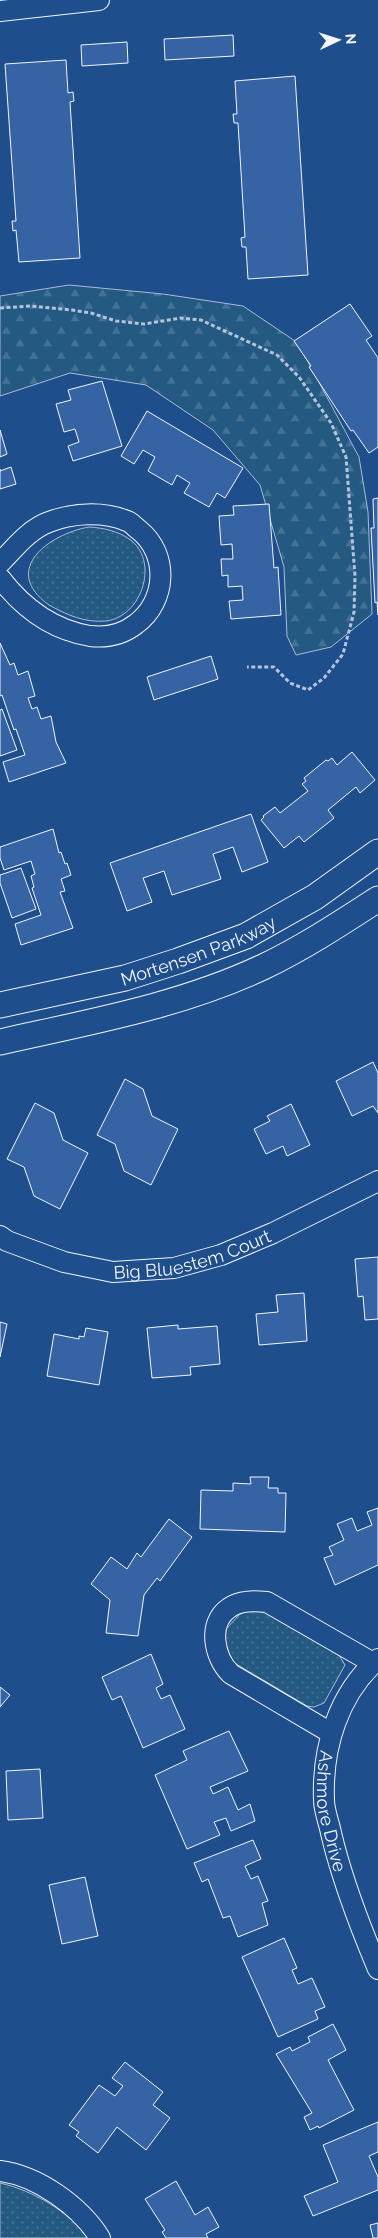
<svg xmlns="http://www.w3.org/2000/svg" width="378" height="2238" viewBox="0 0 378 2238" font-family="Raleway,sans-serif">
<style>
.grass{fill:url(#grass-dots);stroke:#a8bbd7}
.forest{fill:url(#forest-firs);stroke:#a8bbd7}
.building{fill:#3563a3;stroke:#f2f6ff}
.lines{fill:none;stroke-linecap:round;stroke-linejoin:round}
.minor-casing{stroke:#f2f6ff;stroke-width:22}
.tertiary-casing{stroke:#f2f6ff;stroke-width:27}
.path{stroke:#b3c4dc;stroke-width:3;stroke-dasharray:4 2.5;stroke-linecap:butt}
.minor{stroke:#1f4e8c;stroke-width:20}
.tertiary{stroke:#1f4e8c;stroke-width:25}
.labels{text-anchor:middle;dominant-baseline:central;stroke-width:4;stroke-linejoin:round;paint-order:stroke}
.street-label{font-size:18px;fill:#f2f6ff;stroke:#1f4e8c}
</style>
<defs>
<pattern id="grass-dots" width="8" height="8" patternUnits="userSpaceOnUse" patternTransform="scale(1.25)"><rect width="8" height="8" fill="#245a82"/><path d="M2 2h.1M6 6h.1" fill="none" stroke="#447295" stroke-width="1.8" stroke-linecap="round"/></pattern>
<pattern id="forest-firs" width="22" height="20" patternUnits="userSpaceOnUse" patternTransform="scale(1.25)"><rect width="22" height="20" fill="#245a82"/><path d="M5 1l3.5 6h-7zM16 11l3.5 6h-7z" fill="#447295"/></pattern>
</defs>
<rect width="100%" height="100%" fill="#1f4e8c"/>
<g class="grass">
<path d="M 89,527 C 104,528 119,531 132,541 C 159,564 141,617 106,621 C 85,623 67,615 49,605 C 0,570 49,534 89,527 Z"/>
<path d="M 251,1609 C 280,1612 314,1640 339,1655 L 345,1665 L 324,1703 L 314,1707 L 307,1706 L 236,1664 C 225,1654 224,1643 226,1629 L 240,1614 Z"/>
<path d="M 0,2183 C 34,2191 68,2211 89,2238 L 0,2238 Z"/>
</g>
<polygon class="forest" points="69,285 163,294 243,306 298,343 359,457 368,512 372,614 331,647 296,655 287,636 284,567 260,485 213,430 146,385 70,373 0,396 0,296"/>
<g class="building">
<polygon points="233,35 234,56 165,60 164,39"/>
<polygon points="127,42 128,63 82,66 81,45"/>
<polygon points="66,60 68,93 73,92 74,101 70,102 80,258 19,262 16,230 13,231 12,221 16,221 5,64"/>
<polygon points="295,76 308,275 248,279 246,247 242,247 241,238 245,237 238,123 234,123 233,114 237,114 235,81"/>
<polygon points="350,304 372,336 366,340 378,358 378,447 369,453 353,430 351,431 309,367 311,366 294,341"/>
<polygon points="102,381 122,446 73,461 68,446 79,442 75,429 64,432 56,404 71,400 68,390"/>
<polygon points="147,411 243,468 225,498 217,493 209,507 184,493 190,483 177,475 172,485 148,471 155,457 143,450 134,464 121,456"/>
<polygon points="0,430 7,454 0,457"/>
<polygon points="11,467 16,484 0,489 0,469 0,471"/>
<polygon points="378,498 378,615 377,602 375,603 371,528 374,528 373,499"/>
<polygon points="269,504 274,568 278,567 281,615 231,619 229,601 243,600 242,586 228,587 228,575 222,576 221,559 233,559 232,544 221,545 219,516 234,515 233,506"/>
<polygon points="0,643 10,665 14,663 18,675 28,671 35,696 28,698 32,709 37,707 41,719 51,716 56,742 66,763 9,782 3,762 25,755 16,729 14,730 2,695 0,696"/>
<polygon points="211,656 218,679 154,700 147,677"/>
<polygon points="2,709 17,750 0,756 0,710"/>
<polygon points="352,752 375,780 360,793 356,787 328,810 334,818 304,842 299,836 284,848 261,820 264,817 263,816 275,807 280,813 308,791 302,784 306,781 304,778 326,760 328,761 332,758 337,765"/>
<polygon points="251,814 268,862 242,872 233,847 213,854 221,879 172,895 164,871 143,878 152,902 127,911 110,863"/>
<polygon points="53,829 59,853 61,852 65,864 67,863 71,875 61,879 65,891 60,892 73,928 21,945 15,924 41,915 32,888 34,887 31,876 35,874 31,861 4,870 0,858 0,847"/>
<polygon points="21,868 36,909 12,918 0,883 0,875"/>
<polygon points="373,1062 378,1073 378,1113 373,1106 352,1116 336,1081"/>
<polygon points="125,1079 143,1089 152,1116 178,1129 151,1185 124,1171 115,1144 97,1135"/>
<polygon points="35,1103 54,1113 63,1140 88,1153 60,1209 34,1196 24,1167 7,1159"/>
<polygon points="291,1104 310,1145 287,1156 283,1146 266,1154 254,1129 270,1121 267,1116"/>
<polygon points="378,1257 378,1319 365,1320 363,1296 358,1297 355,1259"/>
<polygon points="304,1293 307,1341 259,1345 256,1314 278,1312 276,1295"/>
<polygon points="0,1322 7,1324 0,1357"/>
<polygon points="178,1325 178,1329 217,1326 220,1364 190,1367 191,1375 152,1378 147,1328"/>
<polygon points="86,1328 108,1332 99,1385 47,1376 54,1334 79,1339 79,1336 84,1337"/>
<polygon points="250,1477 269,1477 268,1488 278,1488 278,1493 286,1493 285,1532 200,1529 201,1490 233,1491 233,1483 251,1484"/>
<polygon points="378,1508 378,1565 335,1585 324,1558 333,1555 329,1547 344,1540 337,1524 352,1518 357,1531 372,1525 367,1512"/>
<polygon points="169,1519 192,1537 160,1581 157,1578 144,1595 138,1636 106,1633 110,1600 91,1584 111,1557 127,1569 137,1553 141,1557"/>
<polygon points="151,1654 163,1684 156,1688 161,1699 170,1695 185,1729 143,1748 121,1696 112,1700 102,1677"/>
<polygon points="0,1687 10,1695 0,1707"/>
<polygon points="229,1731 248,1771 210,1787 213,1794 228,1787 238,1810 250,1804 255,1821 231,1831 226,1818 214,1822 220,1835 187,1849 155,1775 187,1760 183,1751"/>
<polygon points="40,1769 43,1818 8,1820 6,1771"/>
<polygon points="253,1840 261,1859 245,1866 251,1879 258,1876 268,1901 262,1903 268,1925 238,1937 230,1916 223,1918 208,1879 202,1882 194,1863"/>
<polygon points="85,1877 98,1936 62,1944 49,1885"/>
<polygon points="284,1938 297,1968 292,1970 298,1984 312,1978 325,2007 315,2011 318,2019 278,2037 242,1957"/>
<polygon points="333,2024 346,2050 328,2060 354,2110 319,2128 318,2126 310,2130 304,2117 312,2113 276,2054 290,2047 292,2051 310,2042 308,2037"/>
<polygon points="125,2062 163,2092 153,2105 170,2118 146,2150 117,2127 98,2153 76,2136 79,2132 69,2125 99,2085 115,2096 123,2086 112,2078"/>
<polygon points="378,2122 378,2152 369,2156 378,2177 378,2190 313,2216 304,2196 338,2182 323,2145"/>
<polygon points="176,2181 195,2215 208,2207 219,2227 206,2234 208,2238 166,2238 162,2232 165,2230 145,2199"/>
<polygon points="378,2223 378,2238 373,2238 370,2225"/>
</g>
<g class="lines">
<g class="minor-casing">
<g id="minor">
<polyline points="0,11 99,0"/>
<path d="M 0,563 C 14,549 29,529 49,522 C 72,513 103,511 127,521 C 131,522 135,527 139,530 C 169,554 167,601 136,624 C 122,635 107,638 90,636 C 53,630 23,608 0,578"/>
<path id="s1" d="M 0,1236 L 7,1241 L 64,1262 L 113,1272 L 174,1268 L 221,1255 L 273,1233 L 378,1181"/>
<path id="s2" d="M 378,1659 C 338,1694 322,1748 324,1800 C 324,1811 329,1822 331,1833 C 342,1880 359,1924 378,1969"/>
<path d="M 331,1733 L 231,1674 C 214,1658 207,1623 229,1608 C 240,1600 255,1601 267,1602 L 373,1663"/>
<path d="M 0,2171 C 38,2176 80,2206 100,2238"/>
</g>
</g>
<g class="tertiary-casing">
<g id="tertiary">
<path id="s3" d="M 0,1005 L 125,978 L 178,961 L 246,936 L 315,897 L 378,852"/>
<path d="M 0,1042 C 89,1022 180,1006 263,967 C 303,948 341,923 378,899"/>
</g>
</g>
<polyline class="path" points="0,308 31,306 72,310 91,313 116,321 144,324 181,318 201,320 277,355 299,377 331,423 346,457 355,576 354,612 343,654 324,678 308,690 290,683 274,667 247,667"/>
<use href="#minor" class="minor"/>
<use href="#tertiary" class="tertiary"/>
</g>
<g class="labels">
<g class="street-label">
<text stroke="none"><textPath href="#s3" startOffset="206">Mortensen Parkway</textPath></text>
<text stroke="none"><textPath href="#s1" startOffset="201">Big Bluestem Court</textPath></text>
<text stroke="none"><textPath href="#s2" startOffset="168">Ashmore Drive</textPath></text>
</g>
</g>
<g transform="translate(338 40) rotate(86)" stroke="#1f4e8c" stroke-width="4" paint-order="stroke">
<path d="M0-4L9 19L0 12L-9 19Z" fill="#f2f6ff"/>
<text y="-8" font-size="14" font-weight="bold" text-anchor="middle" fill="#f2f6ff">N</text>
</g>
</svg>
